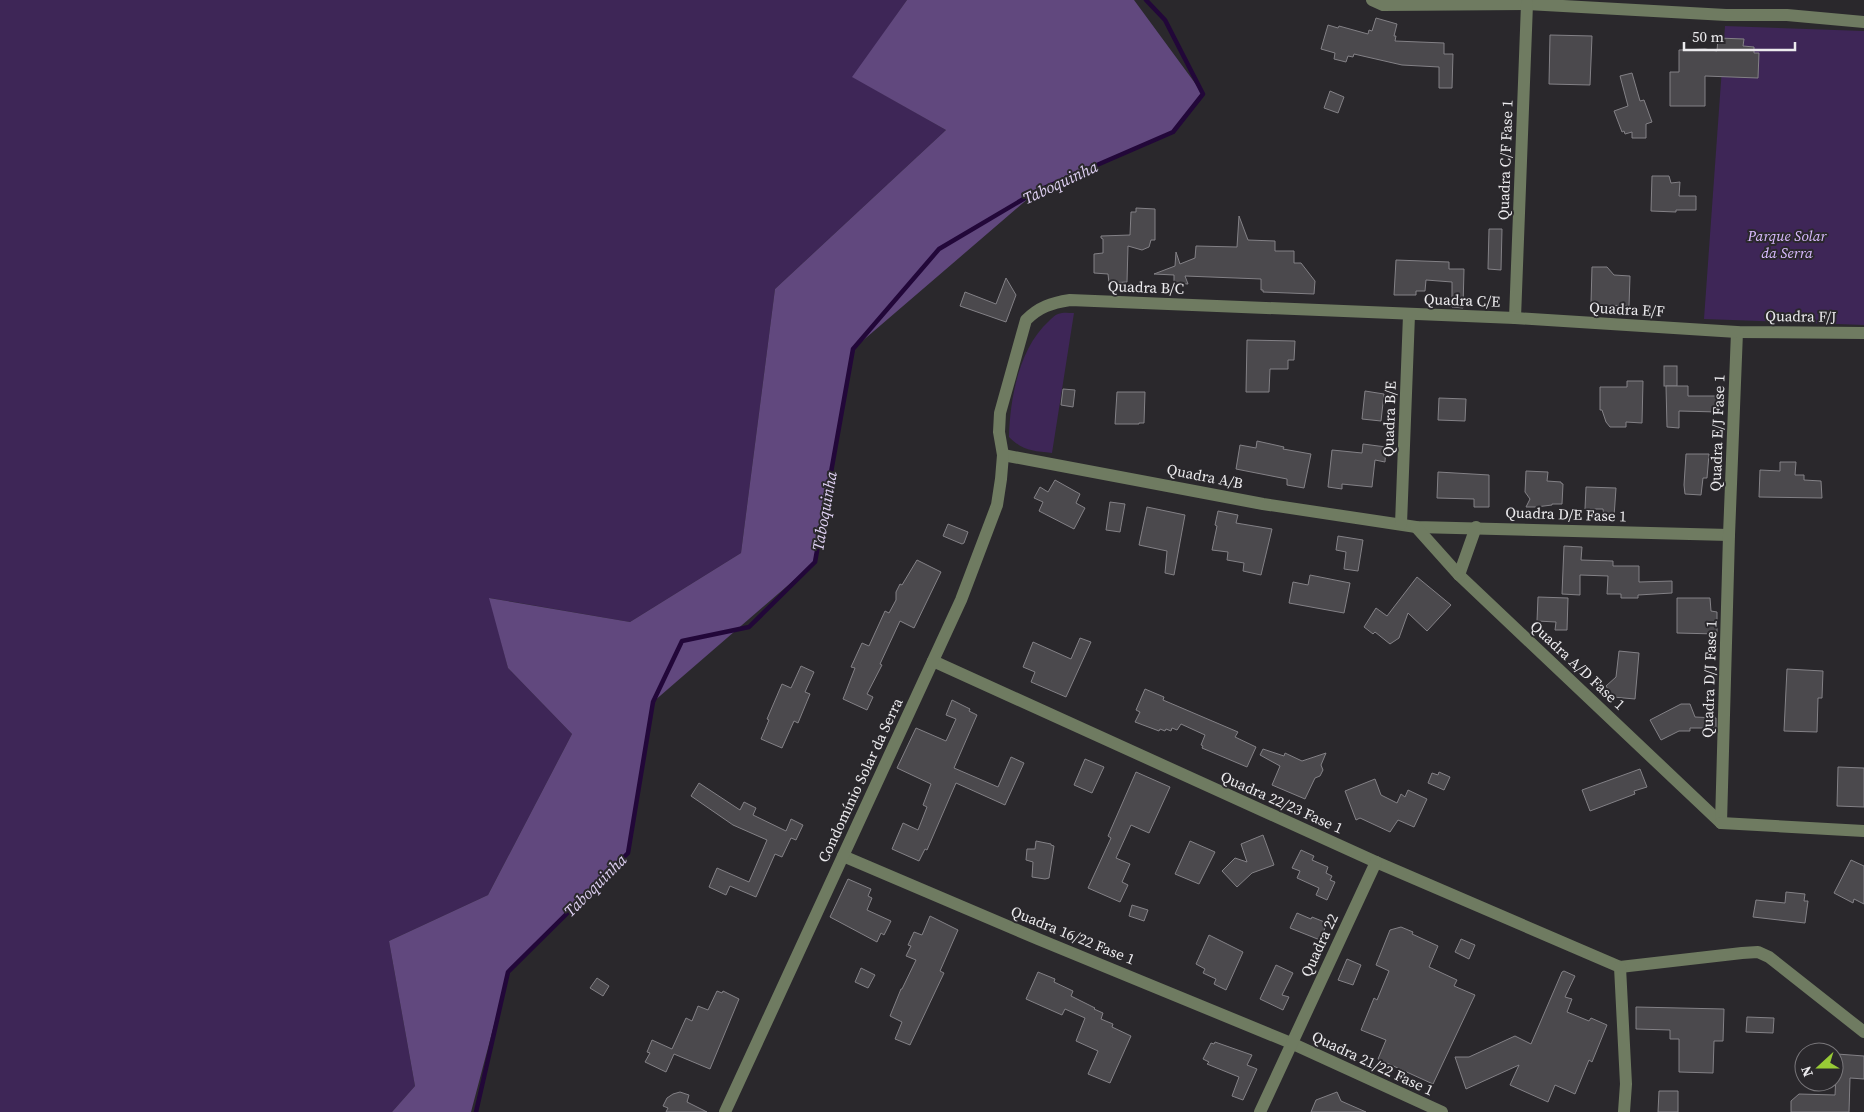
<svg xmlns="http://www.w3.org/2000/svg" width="1864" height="1112" viewBox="0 0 1864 1112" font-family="'Source Serif 4',serif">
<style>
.green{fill:#3e2657}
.forest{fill:#61487e}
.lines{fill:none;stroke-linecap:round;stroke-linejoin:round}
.stream{stroke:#220739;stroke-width:4.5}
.building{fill:#4b494d;stroke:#838186}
.minor{stroke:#6f7b61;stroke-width:12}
.labels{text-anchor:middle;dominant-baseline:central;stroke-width:4;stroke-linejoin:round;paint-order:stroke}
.street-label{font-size:15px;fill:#ecebee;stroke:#2a282c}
.park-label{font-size:15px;font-style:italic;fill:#d9bbfe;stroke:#2a282c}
.water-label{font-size:16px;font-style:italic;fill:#e0d2f4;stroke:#2a282c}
</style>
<rect width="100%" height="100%" fill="#2a282c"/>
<g class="green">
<polygon points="0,0 907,0 853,77 946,130 775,289 741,553 630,622 490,598 508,668 572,734 488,895 389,941 415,1086 392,1112 0,1112"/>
<polygon points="1725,26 1864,31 1864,325 1704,319"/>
<path d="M 1074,313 L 1052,453 C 1033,451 1023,451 1009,437 C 1010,398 1019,348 1049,321 C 1052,318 1055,315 1058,314 C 1063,312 1069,313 1074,313 Z"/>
</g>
<polygon class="forest" points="907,0 1134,0 1203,94 1173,132 1037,191 853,349 815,562 653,702 628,853 508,972 471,1112 392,1112 415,1086 389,941 488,895 572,734 508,668 489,598 630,622 741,553 775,289 946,130 852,77"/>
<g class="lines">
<polyline class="stream" points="476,1112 508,972 628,853 653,702 682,641 749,627 815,562 853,349 939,249 1037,191 1173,132 1203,94 1165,20 1146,0"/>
</g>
<g class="building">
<polygon points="1376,18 1397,24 1394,36 1396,36 1395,41 1444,43 1444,54 1453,54 1452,88 1439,88 1439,67 1402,65 1354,54 1353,57 1348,56 1346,62 1334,59 1335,53 1321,49 1328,25 1338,28 1339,26 1368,34 1369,30 1372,31"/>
<polygon points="1550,35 1592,36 1590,85 1549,84"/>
<polygon points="1718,38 1744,39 1743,46 1754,47 1754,53 1759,53 1758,78 1705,76 1705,106 1670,106 1670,72 1679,72 1679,50 1705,49 1717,51"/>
<polygon points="1632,73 1640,101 1644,100 1652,122 1646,124 1646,138 1632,138 1632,132 1625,134 1624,131 1622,132 1614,111 1628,106 1620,76"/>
<polygon points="1330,91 1344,97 1338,113 1324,108"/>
<polygon points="1652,176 1669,176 1671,183 1680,182 1679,196 1696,196 1696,210 1676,210 1676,212 1651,211"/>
<polygon points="1136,208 1155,209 1155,240 1151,240 1149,247 1142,250 1128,246 1127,282 1109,283 1108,274 1094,273 1094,254 1103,253 1103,239 1101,238 1101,236 1130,235 1131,212 1136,212"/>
<polygon points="1239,216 1248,240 1275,241 1275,251 1294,251 1294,263 1301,263 1315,281 1314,294 1263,292 1263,290 1261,290 1261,279 1185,276 1188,284 1174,283 1174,275 1154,274 1175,266 1176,252 1180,264 1195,258 1196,246 1237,247"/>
<polygon points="1489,229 1502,229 1501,270 1488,269"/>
<polygon points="1396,260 1449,262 1449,269 1464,269 1463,308 1452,307 1452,282 1426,280 1425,291 1416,291 1416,295 1394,295"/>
<polygon points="1592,267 1607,267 1614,275 1630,276 1629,306 1595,305 1595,303 1591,303"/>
<polygon points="1006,278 1016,295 1006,322 960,306 965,292 996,304"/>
<polygon points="1247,340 1295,341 1294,360 1288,360 1288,369 1270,369 1269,392 1246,392"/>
<rect x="1664" y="366" width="13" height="20"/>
<polygon points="1627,381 1643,381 1642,423 1626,422 1626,427 1610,427 1606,422 1602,410 1600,410 1600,387 1627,387"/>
<polygon points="1666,386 1688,386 1688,396 1718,396 1718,412 1679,411 1679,428 1667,427"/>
<polygon points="1063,389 1075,390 1073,407 1061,405"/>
<polygon points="1365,391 1384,394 1381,421 1362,419"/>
<polygon points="1117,392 1145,392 1144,423 1139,423 1139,424 1115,424"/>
<polygon points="1439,398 1466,399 1465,421 1438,420"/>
<polygon points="1257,441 1284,447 1283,449 1311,454 1304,488 1287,485 1287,479 1236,469 1240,445 1256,448"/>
<polygon points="1363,444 1386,447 1385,462 1375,460 1372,487 1342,484 1342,489 1328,487 1332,450 1362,453"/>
<polygon points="1686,454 1709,454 1707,478 1703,478 1701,495 1685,494 1684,485"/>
<polygon points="1780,462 1796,462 1795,475 1804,475 1804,480 1821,481 1822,498 1759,497 1760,470 1780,471"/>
<polygon points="1526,471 1548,472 1547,481 1561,482 1561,483 1563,484 1562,504 1552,504 1552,505 1536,507 1526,507 1530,499 1525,492"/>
<polygon points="1438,472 1489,475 1489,507 1474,507 1474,499 1437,498"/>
<polygon points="1055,480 1080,494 1076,503 1085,508 1074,529 1039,511 1043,502 1034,498 1040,487 1048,492"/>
<polygon points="1586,487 1616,488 1614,517 1604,516 1603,509 1585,509"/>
<polygon points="1110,502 1125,504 1120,532 1106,530"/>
<polygon points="1147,507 1185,515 1174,575 1165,573 1167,551 1139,545"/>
<polygon points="1218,511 1238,515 1236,523 1272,529 1261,575 1243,571 1244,563 1227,560 1228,552 1212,550 1217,526 1215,525"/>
<polygon points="948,524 968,532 964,543 962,544 943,536"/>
<polygon points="1338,536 1363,540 1358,571 1344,569 1346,552 1336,550"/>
<polygon points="1564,546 1582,547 1581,560 1613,561 1613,566 1639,566 1639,582 1672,581 1672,593 1638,595 1638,598 1621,598 1621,594 1607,594 1608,576 1580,575 1580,595 1562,594"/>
<polygon points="917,560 941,572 914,628 900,621 880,664 882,665 867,694 873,697 867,710 843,699 855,668 851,667 862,643 869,646 885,611 889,613 896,600 896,592 900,584 902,585"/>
<polygon points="1310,575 1350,583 1344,613 1289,603 1293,582 1308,585"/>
<polygon points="1417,577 1451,605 1427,631 1408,613 1399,638 1390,644 1375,632 1373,634 1364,627 1376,608 1387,616"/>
<polygon points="1538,597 1568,598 1567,630 1555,630 1556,622 1537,621"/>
<polygon points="1677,598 1710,598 1711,611 1717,612 1717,634 1677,633"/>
<polygon points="1080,638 1091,642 1066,697 1031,682 1035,672 1023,667 1033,642 1071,659"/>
<polygon points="1619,651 1639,653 1635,699 1613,697 1606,686 1616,677"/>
<polygon points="801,666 814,672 805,692 810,694 798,723 794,721 782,748 761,739 769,720 767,719 782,684 791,688"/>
<polygon points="1787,669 1823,671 1822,698 1818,698 1817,732 1784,731"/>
<polygon points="1145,689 1164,697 1163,700 1238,732 1235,737 1256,747 1247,767 1202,748 1203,746 1201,745 1205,735 1181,724 1177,730 1172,728 1171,731 1166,729 1165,731 1160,729 1159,731 1135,722 1140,712 1136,710"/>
<polygon points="952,700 970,709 969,711 977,715 954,768 998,787 1011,757 1024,763 1005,805 956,783 927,850 925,849 919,861 892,849 903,823 918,830 927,807 923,805 931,784 897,768 916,728 946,741 956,719 946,715"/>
<polygon points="1681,704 1690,704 1695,717 1716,718 1716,728 1690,728 1690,731 1679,731 1661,740 1650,720"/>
<polygon points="1263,749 1284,756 1285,753 1302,761 1326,753 1321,765 1323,770 1320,776 1315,778 1305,799 1272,785 1280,766 1260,755"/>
<polygon points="1085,759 1104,767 1092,793 1074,785"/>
<polygon points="1838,767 1864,768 1864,807 1837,806"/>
<polygon points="1640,769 1647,787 1634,791 1635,794 1590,811 1582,790"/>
<polygon points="1136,772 1170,787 1149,833 1131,825 1116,858 1130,864 1122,882 1128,885 1120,902 1088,888 1111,838 1108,836"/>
<polygon points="1439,772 1450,777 1444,790 1428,783 1432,773 1438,775"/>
<polygon points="1375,779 1381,795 1397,803 1401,794 1405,797 1408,790 1427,799 1414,827 1398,820 1390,832 1360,818 1356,820 1345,791"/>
<polygon points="699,783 740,810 744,802 756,808 753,815 786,831 791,819 803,825 796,840 791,838 782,857 775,854 756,897 730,886 726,895 709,887 717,868 749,882 767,840 733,825 691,796"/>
<polygon points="1263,835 1274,865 1252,873 1237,887 1222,871 1235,858 1247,862 1241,844"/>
<polygon points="1036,841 1051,844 1051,845 1054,846 1049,878 1045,879 1032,877 1033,862 1026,860 1027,849 1035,849"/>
<polygon points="1190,841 1215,852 1199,884 1175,874"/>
<polygon points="1301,850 1314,856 1312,860 1328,867 1326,873 1332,876 1330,880 1335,882 1327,900 1316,895 1319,888 1297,878 1300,871 1292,868"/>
<polygon points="1851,860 1864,866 1864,904 1854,899 1853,903 1834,893"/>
<polygon points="848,879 871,889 868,896 872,898 867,910 891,921 884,935 881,933 877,942 830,917"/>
<polygon points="1786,892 1805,894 1804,901 1808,901 1805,923 1753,917 1756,900 1785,903"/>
<polygon points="1132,905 1148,910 1144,921 1129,916"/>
<polygon points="1297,913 1311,919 1312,917 1327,923 1320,940 1290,928"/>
<polygon points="930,916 958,930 940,971 944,973 910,1045 895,1039 902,1022 890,1016 901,989 902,989 916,960 906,956 911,946 908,945 914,932 922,935"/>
<polygon points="1401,927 1413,932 1412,934 1438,946 1429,967 1457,980 1454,986 1475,995 1433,1084 1378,1059 1386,1040 1361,1030 1374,998 1377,1000 1389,971 1376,965 1390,930"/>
<polygon points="1209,935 1243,952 1226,990 1214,984 1216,979 1203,973 1205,969 1196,964"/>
<polygon points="1461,939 1475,945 1469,959 1455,952"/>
<polygon points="1347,959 1361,965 1353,985 1338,980"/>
<polygon points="1276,965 1293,973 1282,995 1289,997 1283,1010 1260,999"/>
<polygon points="861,968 875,975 868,988 855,982"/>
<polygon points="1564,971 1575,976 1565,997 1572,999 1567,1012 1589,1021 1591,1018 1607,1025 1592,1062 1589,1060 1575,1094 1555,1085 1548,1102 1510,1085 1519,1065 1466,1089 1455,1057 1469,1057 1515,1036 1531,1044 1562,972"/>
<polygon points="1038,972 1055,979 1054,982 1073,991 1071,996 1095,1008 1094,1009 1103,1013 1101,1019 1113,1024 1112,1027 1131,1036 1110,1083 1088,1074 1098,1051 1076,1041 1085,1018 1065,1009 1062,1015 1026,999"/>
<polygon points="597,978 609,986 603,996 590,988"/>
<polygon points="717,991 722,993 723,991 739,999 710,1069 674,1054 666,1072 645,1062 650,1053 647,1052 652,1040 672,1049 686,1018 692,1021 698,1006 708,1010"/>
<polygon points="1636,1007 1724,1009 1723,1041 1714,1041 1713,1073 1679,1072 1679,1039 1670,1039 1670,1030 1636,1029"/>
<polygon points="1747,1017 1774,1018 1773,1033 1746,1032"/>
<polygon points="1215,1042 1252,1055 1247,1065 1257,1069 1243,1100 1232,1096 1239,1077 1207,1064 1209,1062 1203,1059 1211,1043 1214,1044"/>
<polygon points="1837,1054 1864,1056 1864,1079 1850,1078 1849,1112 1791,1112 1791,1101 1799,1094 1835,1095"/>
<polygon points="1659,1091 1678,1091 1678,1112 1658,1112"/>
<polygon points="680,1092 689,1095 687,1102 707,1112 666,1112 668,1108 663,1106 667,1098 673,1094"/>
<polygon points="1337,1092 1341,1101 1366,1112 1311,1112 1316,1100"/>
</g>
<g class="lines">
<g class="minor">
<polyline points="1372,0 1383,5 1527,4 1726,15 1787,15 1864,22"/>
<polyline points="1515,318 1527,4"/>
<polyline points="1003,455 1263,504 1416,527 1729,535"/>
<polyline points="1401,524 1409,315"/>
<polyline points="1416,527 1459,575 1721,823"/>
<polyline points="1459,575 1476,527"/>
<polyline points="933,661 1376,862 1620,967 1742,953 1758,952 1769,957 1864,1032"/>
<polyline points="1721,823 1729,535 1737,332"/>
<polyline points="1721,823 1864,831"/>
<polyline points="843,856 1038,939 1291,1043 1442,1112"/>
<polyline points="1620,967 1626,1084 1624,1112"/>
<path d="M 725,1112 L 961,600 L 997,505 L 1001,479 L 1003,455 L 999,432 L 1000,413 L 1026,320 C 1039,307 1051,303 1070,300 L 1515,318 L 1737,332 L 1864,333"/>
<polyline points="1260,1112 1376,862"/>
</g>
</g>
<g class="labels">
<g class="street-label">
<text transform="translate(1505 160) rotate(-88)">Quadra C/F Fase 1</text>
<text transform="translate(1146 287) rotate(2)">Quadra B/C</text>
<text transform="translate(1462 300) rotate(2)">Quadra C/E</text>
<text transform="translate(1627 309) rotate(3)">Quadra E/F</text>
<text transform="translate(1801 316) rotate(1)">Quadra F/J</text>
<text transform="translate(1389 419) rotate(-88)">Quadra B/E</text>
<text transform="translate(1717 433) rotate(-88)">Quadra E/J Fase 1</text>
<text transform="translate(1205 476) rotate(11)">Quadra A/B</text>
<text transform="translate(1566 514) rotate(2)">Quadra D/E Fase 1</text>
<text transform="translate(1578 665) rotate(43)">Quadra A/D Fase 1</text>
<text transform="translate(1709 679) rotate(-88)">Quadra D/J Fase 1</text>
<text transform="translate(860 780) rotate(-65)">Condomínio Solar da Serra</text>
<text transform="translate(1282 802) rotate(24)">Quadra 22/23 Fase 1</text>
<text transform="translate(1073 935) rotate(22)">Quadra 16/22 Fase 1</text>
<text transform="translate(1319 945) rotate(-65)">Quadra 22</text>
<text transform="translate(1373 1063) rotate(25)">Quadra 21/22 Fase 1</text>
</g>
<g class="park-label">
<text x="1787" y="235">Parque Solar<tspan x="1787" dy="17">da Serra</tspan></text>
</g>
<g class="water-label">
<text transform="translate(1060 182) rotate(-25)">Taboquinha</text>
<text transform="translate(824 511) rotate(-80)">Taboquinha</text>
<text transform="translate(595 885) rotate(-45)">Taboquinha</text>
</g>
</g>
<g transform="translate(1819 1067) rotate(249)"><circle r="24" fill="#2a282c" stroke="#78767a"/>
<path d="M0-4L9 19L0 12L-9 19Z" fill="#98cb36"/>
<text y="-8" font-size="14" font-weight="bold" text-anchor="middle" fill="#ecebee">N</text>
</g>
<path d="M1684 42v8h111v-8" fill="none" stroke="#ecebee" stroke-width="2.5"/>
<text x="1692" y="42" font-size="15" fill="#ecebee" stroke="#2a282c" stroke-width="4" paint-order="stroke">50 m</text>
</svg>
